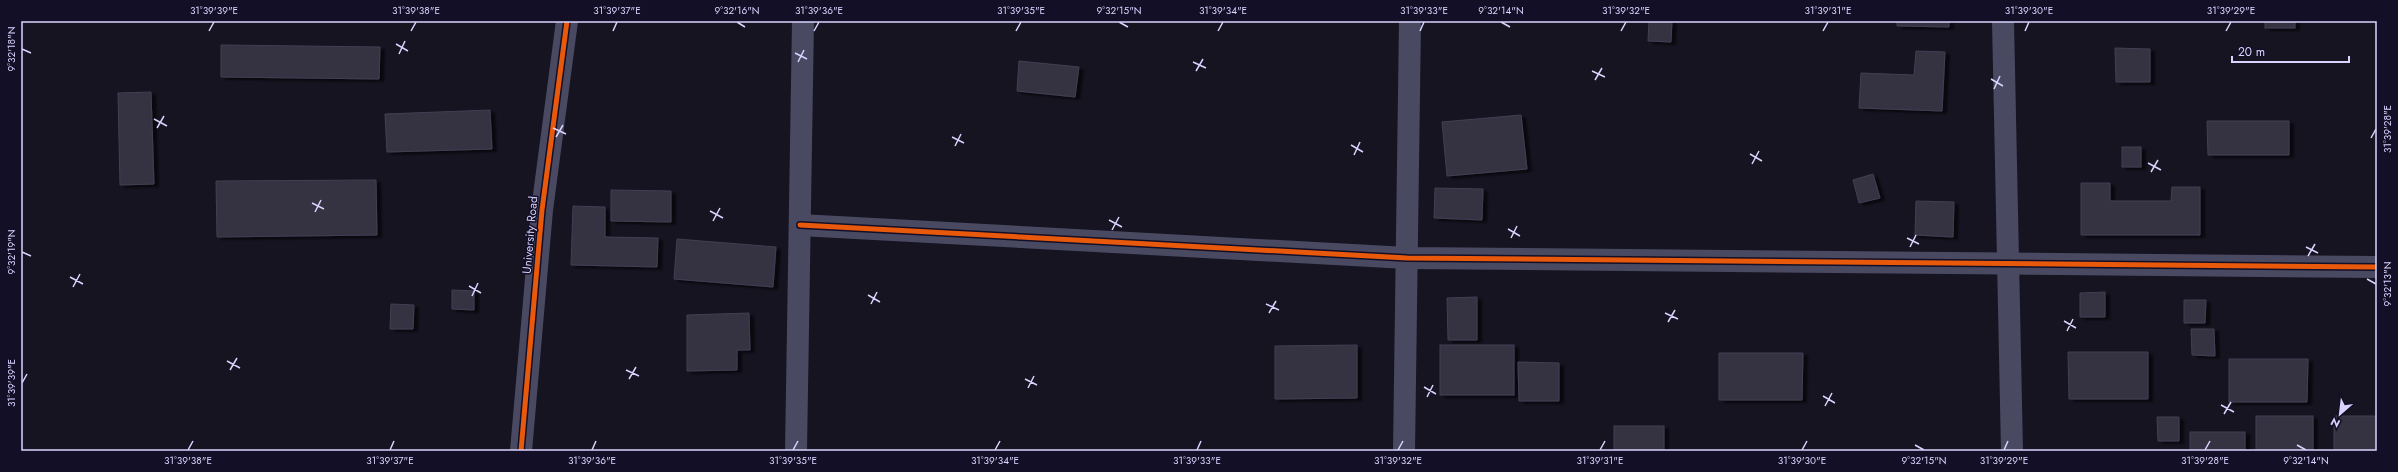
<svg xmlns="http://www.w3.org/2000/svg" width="2398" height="472" viewBox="0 0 2398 472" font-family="Jost,sans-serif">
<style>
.building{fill:#343243;stroke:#433f54;filter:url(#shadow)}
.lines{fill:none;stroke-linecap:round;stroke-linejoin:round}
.minor{stroke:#4a4962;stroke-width:22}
.cycleway-casing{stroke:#130f26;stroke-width:8}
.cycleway{stroke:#e8590c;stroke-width:5}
.ticks{fill:none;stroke:#d9d4ff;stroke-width:1.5}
.labels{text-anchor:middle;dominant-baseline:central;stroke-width:3;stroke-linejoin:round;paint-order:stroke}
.street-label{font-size:12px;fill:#d9d4ff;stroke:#130f26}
.neatline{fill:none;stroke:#d9d4ff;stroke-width:1.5}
.ticks-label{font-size:10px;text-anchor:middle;fill:#d9d4ff}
</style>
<defs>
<filter id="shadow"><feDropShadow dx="4.5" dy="2.5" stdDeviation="1" flood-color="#0009"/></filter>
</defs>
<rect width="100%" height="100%" fill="#161421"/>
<g class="building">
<polygon points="1649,21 1672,21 1671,42 1648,41"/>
<polygon points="1897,21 1949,21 1949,27 1897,26"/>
<rect x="2265" y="21" width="30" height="7"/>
<polygon points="221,45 380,47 379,79 221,77"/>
<polygon points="2115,48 2150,49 2150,82 2116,82"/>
<polygon points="1916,51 1945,52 1942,111 1859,108 1861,73 1914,75"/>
<polygon points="1019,61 1079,67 1075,97 1017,91"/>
<polygon points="151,92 154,184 120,185 118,93"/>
<polygon points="490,110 492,149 387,152 385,114"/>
<polygon points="1521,115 1527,169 1447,176 1442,122"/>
<polygon points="2207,121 2289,121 2289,155 2208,155"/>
<rect x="2122" y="147" width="19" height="20"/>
<polygon points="1873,174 1880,198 1859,203 1853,180"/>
<polygon points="376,180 377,235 217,237 216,181"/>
<polygon points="2081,183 2110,183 2110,201 2171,201 2172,187 2200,187 2200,235 2081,235"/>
<polygon points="1435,188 1483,189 1482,220 1434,218"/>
<polygon points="611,190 671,191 671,222 611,221"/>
<polygon points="1916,201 1954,202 1953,237 1915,235"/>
<polygon points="573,206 605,207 605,237 658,238 657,267 571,265"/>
<polygon points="677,239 776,247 773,287 674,279"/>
<polygon points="452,290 474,291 474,310 452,309"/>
<polygon points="2105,292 2105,317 2080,317 2080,293"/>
<polygon points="1477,297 1477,340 1448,340 1447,298"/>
<polygon points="2184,300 2206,300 2205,323 2184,323"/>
<polygon points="391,304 414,305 413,329 390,329"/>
<polygon points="749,313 750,350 737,350 737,370 687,371 687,315"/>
<polygon points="2191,329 2214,329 2215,356 2192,355"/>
<polygon points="1357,345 1357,398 1275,399 1275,346"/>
<rect x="1440" y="345" width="74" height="50"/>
<polygon points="2068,352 2148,352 2148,399 2069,399"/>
<polygon points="1719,353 1803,353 1802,400 1719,400"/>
<polygon points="2229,359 2308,359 2307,402 2229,402"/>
<polygon points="1518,362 1559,363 1559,401 1519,401"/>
<rect x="2256" y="416" width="57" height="35"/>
<rect x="2334" y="416" width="43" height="35"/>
<polygon points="2157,417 2179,417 2179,441 2158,441"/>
<rect x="1614" y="426" width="50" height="25"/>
<rect x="2190" y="432" width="55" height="19"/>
</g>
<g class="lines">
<g class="minor">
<polyline points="2003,21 2012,451"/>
<polyline points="800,225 1407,258 2377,267"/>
<polyline points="521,451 542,210 567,21"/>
<polyline points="796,451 803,21"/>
<polyline points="1404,451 1410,21"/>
</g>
<g class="cycleway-casing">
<g id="cycleway">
<polyline points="800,225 1407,258 2377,267"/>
<polyline points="521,451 542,210 567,21"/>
</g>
</g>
<use href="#cycleway" class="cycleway"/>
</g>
<path class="ticks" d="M 737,22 L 745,27M 1119,22 L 1128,27M 1501,22 L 1510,27M 209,31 L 214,22M 411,31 L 416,22M 613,31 L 617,22M 814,31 L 819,22M 1016,31 L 1021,22M 1218,31 L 1223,22M 1420,31 L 1424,22M 1621,31 L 1626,22M 1823,31 L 1828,22M 2025,31 L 2029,22M 2226,31 L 2231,22M 396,44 L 408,51M 22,49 L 31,53M 795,53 L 807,59M 399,54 L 405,41M 798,62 L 804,50M 1193,62 L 1206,68M 1196,71 L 1203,59M 1592,71 L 1605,77M 1991,79 L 2003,86M 1595,80 L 1602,68M 1994,89 L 2000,76M 154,119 L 167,126M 157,128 L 164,116M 553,128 L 566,134M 556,137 L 563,125M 952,137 L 964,143M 2371,138 L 2376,129M 1351,145 L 1363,152M 955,146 L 961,134M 1750,154 L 1762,161M 1354,155 L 1360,142M 2148,163 L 2161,170M 1752,164 L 1759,151M 2151,172 L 2158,160M 312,203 L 324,209M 710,211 L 723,218M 315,212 L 321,200M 1109,220 L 1122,227M 713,221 L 720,208M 1508,229 L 1520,236M 1112,230 L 1119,217M 1511,238 L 1517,226M 1907,238 L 1919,244M 1910,247 L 1916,235M 2306,247 L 2318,253M 22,252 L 31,256M 2308,256 L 2315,244M 70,277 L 83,284M 2367,279 L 2376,284M 469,286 L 481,293M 73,287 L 80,274M 868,295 L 880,302M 472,296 L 478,283M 871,304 L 877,292M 1266,304 L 1279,310M 1269,313 L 1276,301M 1665,313 L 1678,319M 2064,321 L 2076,328M 1668,322 L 1675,310M 2067,331 L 2073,319M 227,361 L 240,368M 230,370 L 237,358M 626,370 L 639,376M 629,379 L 636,367M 1025,379 L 1037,385M 22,383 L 27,374M 1424,387 L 1436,394M 1028,388 L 1034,376M 1823,396 L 1835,403M 1427,397 L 1433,385M 2221,405 L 2234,412M 1825,406 L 1832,393M 2224,414 L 2231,402M 1915,445 L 1924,450M 2297,445 L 2306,450M 188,450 L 193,441M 390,450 L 394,441M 592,450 L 596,441M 793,450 L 798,441M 995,450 L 1000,441M 1197,450 L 1201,441M 1398,450 L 1403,441M 1600,450 L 1605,441M 1802,450 L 1807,441M 2004,450 L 2008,441M 2205,450 L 2210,441"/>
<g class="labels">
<g class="street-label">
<text transform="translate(530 235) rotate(-85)">University Road</text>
</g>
</g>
<rect width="2398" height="472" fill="none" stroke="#130f26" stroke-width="44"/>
<g transform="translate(2340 414) rotate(208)" stroke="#130f26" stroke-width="3" paint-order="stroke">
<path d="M0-3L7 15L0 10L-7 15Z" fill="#d9d4ff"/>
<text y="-6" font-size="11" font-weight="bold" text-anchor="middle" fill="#d9d4ff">N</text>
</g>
<path d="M2232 56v6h117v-6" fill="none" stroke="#d9d4ff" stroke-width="2"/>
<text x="2238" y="56" font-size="12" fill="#d9d4ff" stroke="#130f26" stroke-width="3" paint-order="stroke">20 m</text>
<rect x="22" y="22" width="2354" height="428" class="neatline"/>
<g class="ticks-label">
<text x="214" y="14">31°39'39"E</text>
<text x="416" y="14">31°39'38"E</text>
<text x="617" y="14">31°39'37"E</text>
<text x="737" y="14">9°32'16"N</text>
<text x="819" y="14">31°39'36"E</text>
<text x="1021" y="14">31°39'35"E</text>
<text x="1119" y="14">9°32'15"N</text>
<text x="1223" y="14">31°39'34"E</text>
<text x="1424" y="14">31°39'33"E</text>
<text x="1501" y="14">9°32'14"N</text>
<text x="1626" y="14">31°39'32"E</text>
<text x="1828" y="14">31°39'31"E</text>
<text x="2029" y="14">31°39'30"E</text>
<text x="2231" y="14">31°39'29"E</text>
<text transform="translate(11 49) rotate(-90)" y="4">9°32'18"N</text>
<text transform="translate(2387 129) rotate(-90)" y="4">31°39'28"E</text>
<text transform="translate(11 252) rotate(-90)" y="4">9°32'19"N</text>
<text transform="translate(2387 284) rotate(-90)" y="4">9°32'13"N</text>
<text transform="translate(11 383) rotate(-90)" y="4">31°39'39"E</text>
<text x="188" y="464">31°39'38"E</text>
<text x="390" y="464">31°39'37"E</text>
<text x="592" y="464">31°39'36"E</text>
<text x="793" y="464">31°39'35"E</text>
<text x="995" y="464">31°39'34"E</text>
<text x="1197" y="464">31°39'33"E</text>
<text x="1398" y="464">31°39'32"E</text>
<text x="1600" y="464">31°39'31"E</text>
<text x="1802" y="464">31°39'30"E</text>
<text x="1924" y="464">9°32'15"N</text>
<text x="2004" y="464">31°39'29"E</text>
<text x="2205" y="464">31°39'28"E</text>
<text x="2306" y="464">9°32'14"N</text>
</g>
</svg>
